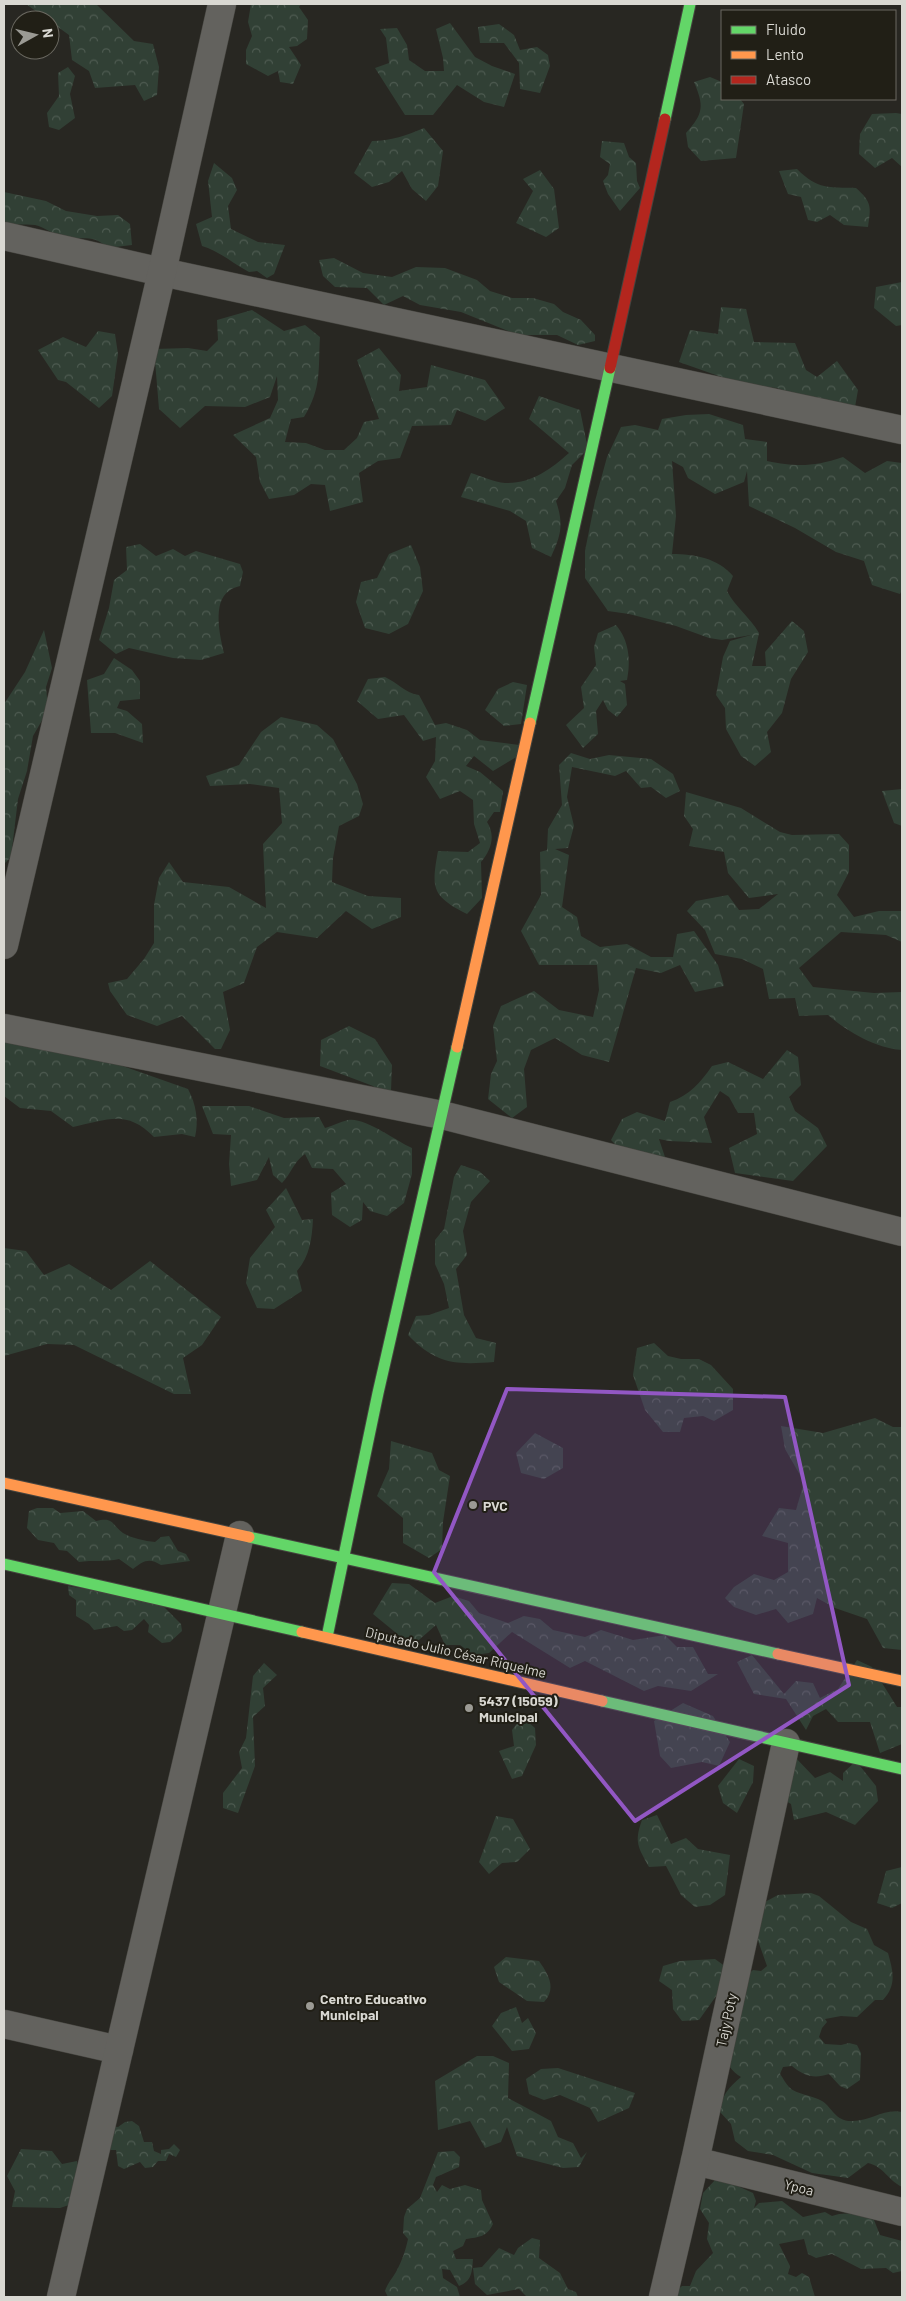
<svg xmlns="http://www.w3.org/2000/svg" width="906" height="2301" viewBox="0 0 906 2301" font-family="Barlow,sans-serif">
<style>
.forest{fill:url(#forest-crowns)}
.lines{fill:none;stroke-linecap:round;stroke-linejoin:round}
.street-casing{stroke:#45443f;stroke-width:29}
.fast-casing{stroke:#45443f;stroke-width:13}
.slow-casing{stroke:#45443f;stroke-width:13}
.jam-casing{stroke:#45443f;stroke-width:13}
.street{stroke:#63625e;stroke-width:28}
.fast{stroke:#63d668;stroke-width:11}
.slow{stroke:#ff974d;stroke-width:11}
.jam{stroke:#b3261e;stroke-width:11}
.marked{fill:#9257c4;fill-opacity:0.2;stroke:#9257c4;stroke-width:4;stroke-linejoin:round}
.poi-dot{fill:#9b9a94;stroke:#211f16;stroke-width:2}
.labels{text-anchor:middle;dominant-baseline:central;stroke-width:4;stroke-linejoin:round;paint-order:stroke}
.poi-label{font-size:14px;font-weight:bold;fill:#d9d8d2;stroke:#211f16;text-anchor:start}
.street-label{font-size:14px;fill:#d9d8d2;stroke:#211f16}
</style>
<defs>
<pattern id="forest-crowns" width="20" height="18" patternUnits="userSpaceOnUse" patternTransform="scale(1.25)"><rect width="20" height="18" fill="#314035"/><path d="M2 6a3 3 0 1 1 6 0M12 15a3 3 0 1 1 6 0" fill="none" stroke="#4e5b51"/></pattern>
</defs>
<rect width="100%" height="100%" fill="#282722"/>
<g class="forest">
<polygon points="26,4 96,4 134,41 153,44 159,67 157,95 144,101 135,85 95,88 89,71 72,60 69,35"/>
<polygon points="251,4 301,4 299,7 308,20 307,39 297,46 289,47 301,65 293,84 280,82 278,71 268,76 246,64 246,50 252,36 248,22"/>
<polygon points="450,23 475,57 492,66 515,74 504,107 484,102 457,85 433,115 405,115 375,68 389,63 386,38 380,29 397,28 407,45 409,60 425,71 444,71 443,58 436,29"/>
<polygon points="499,24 514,35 520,50 537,47 548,55 550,66 540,93 520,89 519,63 504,43 480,43 478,27"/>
<polygon points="68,67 75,76 70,94 75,118 59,130 49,127 47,113 59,96 58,73"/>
<path d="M 710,77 L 722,82 L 722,99 L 740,99 L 744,104 L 736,158 L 701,161 L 688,147 L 686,133 C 704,113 704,106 694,82 Z"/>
<polygon points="896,113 902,114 902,167 892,158 875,168 859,154 860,134 872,114"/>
<path d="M 424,128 L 443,151 L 438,186 L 426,201 L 412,189 L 402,171 L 389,182 L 372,187 L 354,173 L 372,141 C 390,141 408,135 424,128 Z"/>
<polygon points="602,141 624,143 629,157 636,163 637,181 640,188 620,211 608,194 603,181 608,175 610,164 600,157"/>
<path d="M 214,163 L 232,178 L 237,190 L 228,206 L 231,229 L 258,242 L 285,245 L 274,274 L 267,278 L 257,271 L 249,272 C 232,263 221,252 202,246 L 196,224 L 212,217 L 208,181 Z"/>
<path d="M 797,169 C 818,190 829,187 856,188 C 872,202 871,207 868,227 L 844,225 L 830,215 L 817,222 L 808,220 L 801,197 L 788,194 L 779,171 Z"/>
<polygon points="540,170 554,189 559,228 546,237 516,223 533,191 523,179"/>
<path d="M 4,192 L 46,201 L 66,211 L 97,216 L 118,215 L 130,224 L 132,245 L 107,248 C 94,233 81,241 64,237 C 53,235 45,227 35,225 C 24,223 13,227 4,221 Z"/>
<polygon points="334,258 363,273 392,277 416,267 445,268 477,280 490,291 512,298 533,298 554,304 563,312 581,320 595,335 595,341 578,345 557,335 518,335 461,312 420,305 403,296 384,305 367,288 335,287 323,276 319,260"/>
<polygon points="902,282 902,325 896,326 874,308 876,287"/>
<polygon points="721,307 746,309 754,342 795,343 806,370 817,377 837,361 858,390 855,407 806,400 777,388 744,385 679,362 690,330 718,334"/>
<path d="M 252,310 L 284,331 L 305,325 L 320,337 C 318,369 322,388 304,417 L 291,419 L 285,442 L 306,443 L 325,450 L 344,450 L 357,438 L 364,422 L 379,419 L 357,360 L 379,348 L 401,375 L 399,391 L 427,387 L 431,365 L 485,380 L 505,408 L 485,421 L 457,410 L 451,425 L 412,426 L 400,458 L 378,461 L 359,473 L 363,502 L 330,511 L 325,485 L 311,484 L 294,495 L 269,499 L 260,482 L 256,457 L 233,435 L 270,418 L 278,400 L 277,376 L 270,397 L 245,407 L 205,406 L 180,428 L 159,409 L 154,349 L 188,348 L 207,351 L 218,340 L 217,320 Z"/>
<polygon points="98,331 115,334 118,354 112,396 99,408 66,382 58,380 38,350 63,337 86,347"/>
<path d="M 539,396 L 580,410 L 588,449 L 572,465 L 565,488 L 556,501 C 564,525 561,535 551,557 L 532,548 L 526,521 L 510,511 L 461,497 L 471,473 C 481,476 494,482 505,483 C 531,484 551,469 569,453 L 529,419 Z"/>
<path d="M 709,414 L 743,425 L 745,439 L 767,442 L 767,461 C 797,467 813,467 843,457 L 865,473 L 887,461 L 902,463 L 902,590 L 900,594 L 872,585 L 864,561 L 836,552 L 795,528 L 749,506 L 747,471 L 744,482 L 715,494 L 688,478 L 683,467 L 672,461 L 676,516 L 672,554 C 694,554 718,558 733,576 L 727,591 C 735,607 750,617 759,633 L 752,666 L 766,666 L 765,652 L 792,621 L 804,631 L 808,652 L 791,679 L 782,713 L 767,732 L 771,752 L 755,766 L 741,756 L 726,729 L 725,708 L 716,695 L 723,657 L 730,641 L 751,635 L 722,640 L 709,638 L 676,626 L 629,614 L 608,611 L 585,578 L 585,551 L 595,501 L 607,457 L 621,427 L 635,425 L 658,430 L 662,419 L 686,415 Z"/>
<path d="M 140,544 L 156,556 L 173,549 L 185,556 L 196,551 L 240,564 L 243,572 L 240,586 C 237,587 232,588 229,591 C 212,602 220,637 224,653 L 201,660 L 173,658 L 129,648 L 116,654 L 99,640 L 109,608 L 114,580 L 127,570 L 126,547 Z"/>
<polygon points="411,545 420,567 423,591 408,624 389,634 365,628 356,602 361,582 377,578 389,554"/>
<path d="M 616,625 C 629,640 631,661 627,680 L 620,681 L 625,684 L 627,705 L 617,717 L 608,710 L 603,700 L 596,711 L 598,734 L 583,748 L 566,725 L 584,708 L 581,687 L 596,665 L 594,647 L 598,633 Z"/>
<polygon points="44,630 52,668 46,687 48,710 33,736 27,771 18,799 11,857 4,864 4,704 25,672"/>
<polygon points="114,658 132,670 140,681 140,699 120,701 117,708 127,711 142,724 143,743 115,733 91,733 87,680 104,674"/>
<path d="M 385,677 C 398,683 405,693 419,695 L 435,725 L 446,723 L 467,730 L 480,740 L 519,745 L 518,756 L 493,771 L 474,756 L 466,766 L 480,772 L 503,791 L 500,812 L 494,812 L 487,822 C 496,836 491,850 481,862 L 482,898 L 467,914 C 432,896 431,889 438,851 L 468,852 L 480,843 L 474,824 L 473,800 L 460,791 L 440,799 L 426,777 L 435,761 L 436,737 L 423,741 L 404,715 L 378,719 L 357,701 L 368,679 Z"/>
<polygon points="513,682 527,685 521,724 504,726 485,710 498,689"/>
<polygon points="281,717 317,725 333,739 357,784 363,804 359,816 339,826 333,858 332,882 368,896 401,898 401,917 372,929 346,911 317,938 277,932 257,947 244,983 223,992 230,1030 221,1049 215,1049 182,1016 157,1026 127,1015 110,991 108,983 127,979 144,959 154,943 154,905 159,878 169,862 183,882 229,887 266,908 263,844 282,823 279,788 250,784 210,786 206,776 239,765 261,732"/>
<polygon points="571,753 590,759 609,755 651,759 673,774 680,791 666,798 651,787 641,788 626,771 615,776 572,767 567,797 574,826 568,848 555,849 569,855 562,907 577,917 581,936 600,947 627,944 651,957 673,957 677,934 694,931 718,965 724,986 695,992 680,965 661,973 636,968 609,1062 582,1055 555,1038 531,1050 524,1069 527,1107 512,1118 488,1099 491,1074 497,1061 493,1026 501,1006 534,991 559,1010 593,1017 599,990 597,965 539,965 521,931 541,895 540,852 547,850 548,829 562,805 559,765"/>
<polygon points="902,789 902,826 894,823 882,791"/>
<path d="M 686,792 L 741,808 L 780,832 L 792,835 L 839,834 L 849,845 L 849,872 L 837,895 L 854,917 L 879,911 L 902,911 L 902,942 L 886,935 L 841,932 L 799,968 L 813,987 L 874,993 L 902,992 L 902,1050 C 875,1048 848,1032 828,1015 L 799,1016 L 795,998 L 769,999 L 763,969 L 742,959 L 715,954 L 705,930 L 687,911 L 696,901 L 728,895 L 739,910 L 759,909 L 778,894 L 749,898 L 728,873 L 724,852 L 689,846 L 693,829 L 684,816 Z"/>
<polygon points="349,1026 375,1039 392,1065 391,1091 382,1094 373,1086 320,1066 321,1040"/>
<path d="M 4,1038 L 117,1064 L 188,1089 C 196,1104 199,1121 195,1137 L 182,1134 L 154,1137 C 126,1109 108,1120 73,1127 L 51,1111 L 20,1108 L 4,1096 Z"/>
<path d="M 787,1050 L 798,1057 L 801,1085 L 789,1097 L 795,1111 L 818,1128 L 827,1146 L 793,1181 L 735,1173 L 729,1148 L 757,1134 L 754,1113 L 738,1113 L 729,1097 L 720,1091 L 704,1117 L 712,1143 L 669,1141 L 659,1139 L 665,1157 L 626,1156 L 611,1140 L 622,1119 L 637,1112 L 665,1121 L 670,1102 C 690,1095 700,1083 712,1066 L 728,1062 L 763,1079 Z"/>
<path d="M 202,1106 L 249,1106 L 284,1118 L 319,1117 L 325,1128 C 332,1126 340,1122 348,1120 C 365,1117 396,1141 412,1148 L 412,1174 L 404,1203 L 387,1216 L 370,1211 L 363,1202 L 362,1220 L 350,1227 L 332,1215 L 331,1193 L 346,1184 L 333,1169 L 312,1168 L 305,1154 C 294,1161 291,1174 282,1183 L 273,1175 L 269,1157 L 257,1180 L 231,1186 L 229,1164 L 231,1135 L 213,1134 Z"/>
<path d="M 461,1165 L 479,1171 L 490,1181 L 471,1202 L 463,1231 L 467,1255 L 456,1269 L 464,1315 L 476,1338 L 496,1343 L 494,1362 C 455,1365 436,1364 408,1335 L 416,1316 L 429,1315 L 449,1308 L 444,1284 L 435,1264 L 435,1240 L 444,1229 L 454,1177 Z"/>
<path d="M 286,1188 L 302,1220 L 313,1219 C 312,1238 310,1256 297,1271 L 302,1291 L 274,1309 L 257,1308 L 246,1283 L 250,1258 L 275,1227 L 266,1210 Z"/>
<polygon points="4,1248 26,1251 44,1275 69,1264 111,1290 150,1261 221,1317 202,1345 183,1358 191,1394 174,1394 74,1345 47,1344 4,1356"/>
<polygon points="654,1343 668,1356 681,1359 699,1359 711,1365 733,1389 733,1410 714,1421 703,1416 684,1418 680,1432 663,1432 645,1410 633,1375 637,1348"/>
<polygon points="875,1418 893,1427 902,1427 902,1650 883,1648 867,1619 835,1608 817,1598 813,1614 788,1623 776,1609 756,1615 734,1607 725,1598 734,1587 754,1574 774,1580 788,1572 788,1543 762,1536 779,1508 796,1510 804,1482 785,1449 781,1426 823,1433"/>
<polygon points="535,1433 563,1448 563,1468 544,1479 521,1473 516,1453"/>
<polygon points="391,1441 432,1453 439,1470 450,1476 443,1522 442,1549 429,1558 403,1543 403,1518 377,1496 389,1469"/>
<path d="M 37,1508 L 53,1508 L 60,1513 L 83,1511 L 96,1521 C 114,1517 111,1524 123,1533 C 131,1538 145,1541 155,1542 L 161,1537 L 169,1536 L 178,1551 L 186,1554 L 190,1561 L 161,1565 C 149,1557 143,1561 133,1569 L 119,1559 C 106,1562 92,1560 79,1562 L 67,1551 L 59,1550 L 54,1543 L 38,1540 L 27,1528 L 29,1511 Z"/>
<polygon points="392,1583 409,1584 435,1603 453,1596 469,1601 479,1613 508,1623 524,1616 540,1619 553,1630 585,1637 601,1630 633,1640 665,1635 677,1647 693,1647 708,1674 718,1674 691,1691 658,1686 644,1691 585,1661 570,1668 512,1632 489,1653 474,1655 460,1645 445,1645 436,1625 412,1646 373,1614"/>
<polygon points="68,1586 158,1601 181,1624 182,1631 170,1642 162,1643 148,1632 149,1625 144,1619 132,1630 124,1631 117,1626 94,1630 89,1624 76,1616 76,1600 69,1595"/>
<polygon points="752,1655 784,1694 796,1681 813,1683 820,1698 838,1689 857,1660 872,1667 897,1707 902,1707 902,1744 880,1753 870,1722 838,1722 826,1709 813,1716 806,1730 786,1699 754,1694 737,1662"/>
<polygon points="264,1663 277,1675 263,1688 265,1706 253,1717 255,1766 238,1813 223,1808 223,1793 242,1768 239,1752 246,1738 253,1676"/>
<polygon points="683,1703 713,1716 730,1742 719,1766 702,1762 671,1768 660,1756 654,1721"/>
<polygon points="522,1717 535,1728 536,1745 522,1776 512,1779 499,1751 514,1746 512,1730"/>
<polygon points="793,1755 815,1778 830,1772 843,1781 843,1773 856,1761 876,1786 878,1801 855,1825 826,1812 794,1820 791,1804 763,1788"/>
<polygon points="739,1759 754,1766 753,1782 737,1813 723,1803 718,1786"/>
<path d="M 657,1815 L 671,1844 L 686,1838 L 698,1849 L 730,1855 L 725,1895 L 710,1905 L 695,1907 L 681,1895 L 666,1866 L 649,1867 C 638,1847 634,1842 642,1820 Z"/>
<polygon points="496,1816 513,1819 530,1849 517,1862 502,1863 489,1874 479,1862"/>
<polygon points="902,1867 902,1903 892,1908 877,1903 886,1871"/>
<path d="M 811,1893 L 819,1896 L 851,1922 L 867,1929 L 874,1945 L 888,1953 C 893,1971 897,1985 883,2000 L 875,2000 L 857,2017 L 841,2016 L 825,2019 L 827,2022 L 822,2028 L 819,2037 L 825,2044 L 841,2045 L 849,2043 L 857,2045 L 861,2053 L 860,2080 L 847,2089 L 840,2086 L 829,2074 C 814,2079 804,2076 792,2066 L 783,2067 L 780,2074 C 783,2078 786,2084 789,2087 C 797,2095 812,2095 822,2101 C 833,2108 835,2122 853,2121 C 870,2121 885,2108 902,2112 L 902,2187 C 889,2181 883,2166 868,2163 L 848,2178 L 812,2173 L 773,2155 L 748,2151 L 735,2141 L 731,2124 L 720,2112 C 721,2096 729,2087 741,2077 C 731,2071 727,2063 721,2053 C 695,2013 724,1995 753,1970 L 761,1971 L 767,1966 L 756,1935 L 763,1903 L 778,1895 Z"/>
<path d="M 506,1957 L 539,1961 C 548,1974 557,1988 544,2002 L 527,2001 L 499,1982 L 494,1967 Z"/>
<polygon points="715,1959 729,1969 729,1978 699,2020 682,2021 673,2009 672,1990 659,1981 663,1966 680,1961"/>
<polygon points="516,2007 522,2023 528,2018 536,2033 529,2049 512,2051 492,2026 501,2013"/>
<polygon points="477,2056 493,2056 509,2063 508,2098 551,2121 558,2137 573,2143 581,2158 587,2152 579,2167 563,2168 517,2156 507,2127 501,2142 485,2148 470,2121 438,2130 435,2081"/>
<polygon points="558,2068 635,2093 629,2108 598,2122 590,2108 560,2095 544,2100 529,2094 526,2079 541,2069"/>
<polygon points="132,2121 139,2126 144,2142 152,2142 154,2151 161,2154 161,2150 169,2149 174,2144 180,2150 176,2157 169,2154 166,2161 158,2161 153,2167 145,2168 140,2162 124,2169 118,2166 116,2150 108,2150 110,2126 118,2127 125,2122"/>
<polygon points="21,2149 52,2151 62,2164 77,2161 80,2177 75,2203 60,2208 12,2207 15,2191 7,2176"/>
<path d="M 454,2151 L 460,2157 L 459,2167 L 436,2177 L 433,2185 L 437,2192 L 442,2185 L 450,2189 L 465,2185 L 481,2190 L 482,2200 L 493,2224 C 487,2237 479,2237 466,2239 L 463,2246 L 453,2251 L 456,2259 L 473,2259 C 472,2272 472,2281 459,2286 L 450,2270 L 442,2269 L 443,2278 L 457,2287 L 460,2297 L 388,2297 L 385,2291 C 388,2282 393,2278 397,2270 C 402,2261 406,2249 408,2239 L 403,2233 L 404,2217 L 407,2209 L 420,2198 L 438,2152 Z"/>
<path d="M 715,2180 L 731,2183 L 753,2193 L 756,2201 L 754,2208 L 759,2203 L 782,2201 L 803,2217 L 825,2212 L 832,2216 C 845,2211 861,2214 874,2220 L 880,2235 L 902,2241 L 902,2271 L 893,2273 L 886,2268 L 861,2269 L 832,2254 L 816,2258 L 808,2254 L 804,2239 L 779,2244 L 790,2266 L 788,2274 L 796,2277 L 802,2273 L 809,2277 L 815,2297 L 669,2297 L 682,2286 L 690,2286 L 696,2271 L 713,2253 L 707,2239 L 709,2223 L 700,2209 L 703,2193 Z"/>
<polygon points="532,2238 540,2240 539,2258 560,2273 568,2289 576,2292 578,2297 527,2297 519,2289 487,2295 475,2284 473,2268 482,2267 499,2248 514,2255 518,2248"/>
</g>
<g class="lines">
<g class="street-casing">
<g id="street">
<polyline points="4,236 162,272 902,430"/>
<polyline points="4,945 162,272 222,4"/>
<polyline points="4,1028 442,1115 902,1232"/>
<polyline points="4,2024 119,2050"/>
<polyline points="695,2161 902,2212"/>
<polyline points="61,2297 240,1535"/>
<polyline points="663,2297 695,2161 786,1743"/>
</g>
</g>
<g class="fast-casing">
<g id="fast">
<polyline points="665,119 690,4"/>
<polyline points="530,723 610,368"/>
<polyline points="249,1537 778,1654"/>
<polyline points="4,1564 302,1632"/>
<polyline points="327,1637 378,1393 457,1047"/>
<polyline points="602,1701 902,1769"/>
</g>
</g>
<g class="slow-casing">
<g id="slow">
<polyline points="457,1047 530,723"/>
<polyline points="4,1483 249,1537"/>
<polyline points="302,1632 602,1701"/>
<polyline points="778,1654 902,1681"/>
</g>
</g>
<g class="jam-casing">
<polyline id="jam" points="610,368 665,119"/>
</g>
<use href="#street" class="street"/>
<use href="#fast" class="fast"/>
<use href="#slow" class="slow"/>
<use href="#jam" class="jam"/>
</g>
<path class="marked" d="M 507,1389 L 785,1397 L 849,1685 L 635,1821 L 434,1572 Z"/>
<g class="poi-dot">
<circle cx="473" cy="1505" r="5"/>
<circle cx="469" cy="1708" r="5"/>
<circle cx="310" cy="2006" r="5"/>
</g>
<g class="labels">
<g class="poi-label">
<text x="483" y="1505">PVC</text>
<text x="479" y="1700">5437 (15059)<tspan x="479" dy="16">Municipal</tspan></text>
<text x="320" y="1998">Centro Educativo<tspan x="320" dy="16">Municipal</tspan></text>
</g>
<g class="street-label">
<text transform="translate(456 1652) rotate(13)">Diputado Julio César Riquelme</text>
<text transform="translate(726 2020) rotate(-78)">Tajy Poty</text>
<text transform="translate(799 2187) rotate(14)">Ypoa</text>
</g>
</g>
<rect width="906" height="2301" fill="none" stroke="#d9d8d2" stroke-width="10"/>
<rect x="721" y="10" width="175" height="90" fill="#211f16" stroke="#6b6961"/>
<rect x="731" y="26" width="25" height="8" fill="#63d668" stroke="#6b6961"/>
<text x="766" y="35" font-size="15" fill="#d9d8d2">Fluido</text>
<rect x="731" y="51" width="25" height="8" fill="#ff974d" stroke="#6b6961"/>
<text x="766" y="60" font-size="15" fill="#d9d8d2">Lento</text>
<rect x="731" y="76" width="25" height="8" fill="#b3261e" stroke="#6b6961"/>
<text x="766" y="85" font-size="15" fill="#d9d8d2">Atasco</text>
<g transform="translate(35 35) rotate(82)"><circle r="24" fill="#211f16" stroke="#6b6961"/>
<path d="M0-4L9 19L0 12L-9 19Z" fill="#9b9a94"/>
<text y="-8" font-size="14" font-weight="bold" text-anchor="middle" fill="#d9d8d2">N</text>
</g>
</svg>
